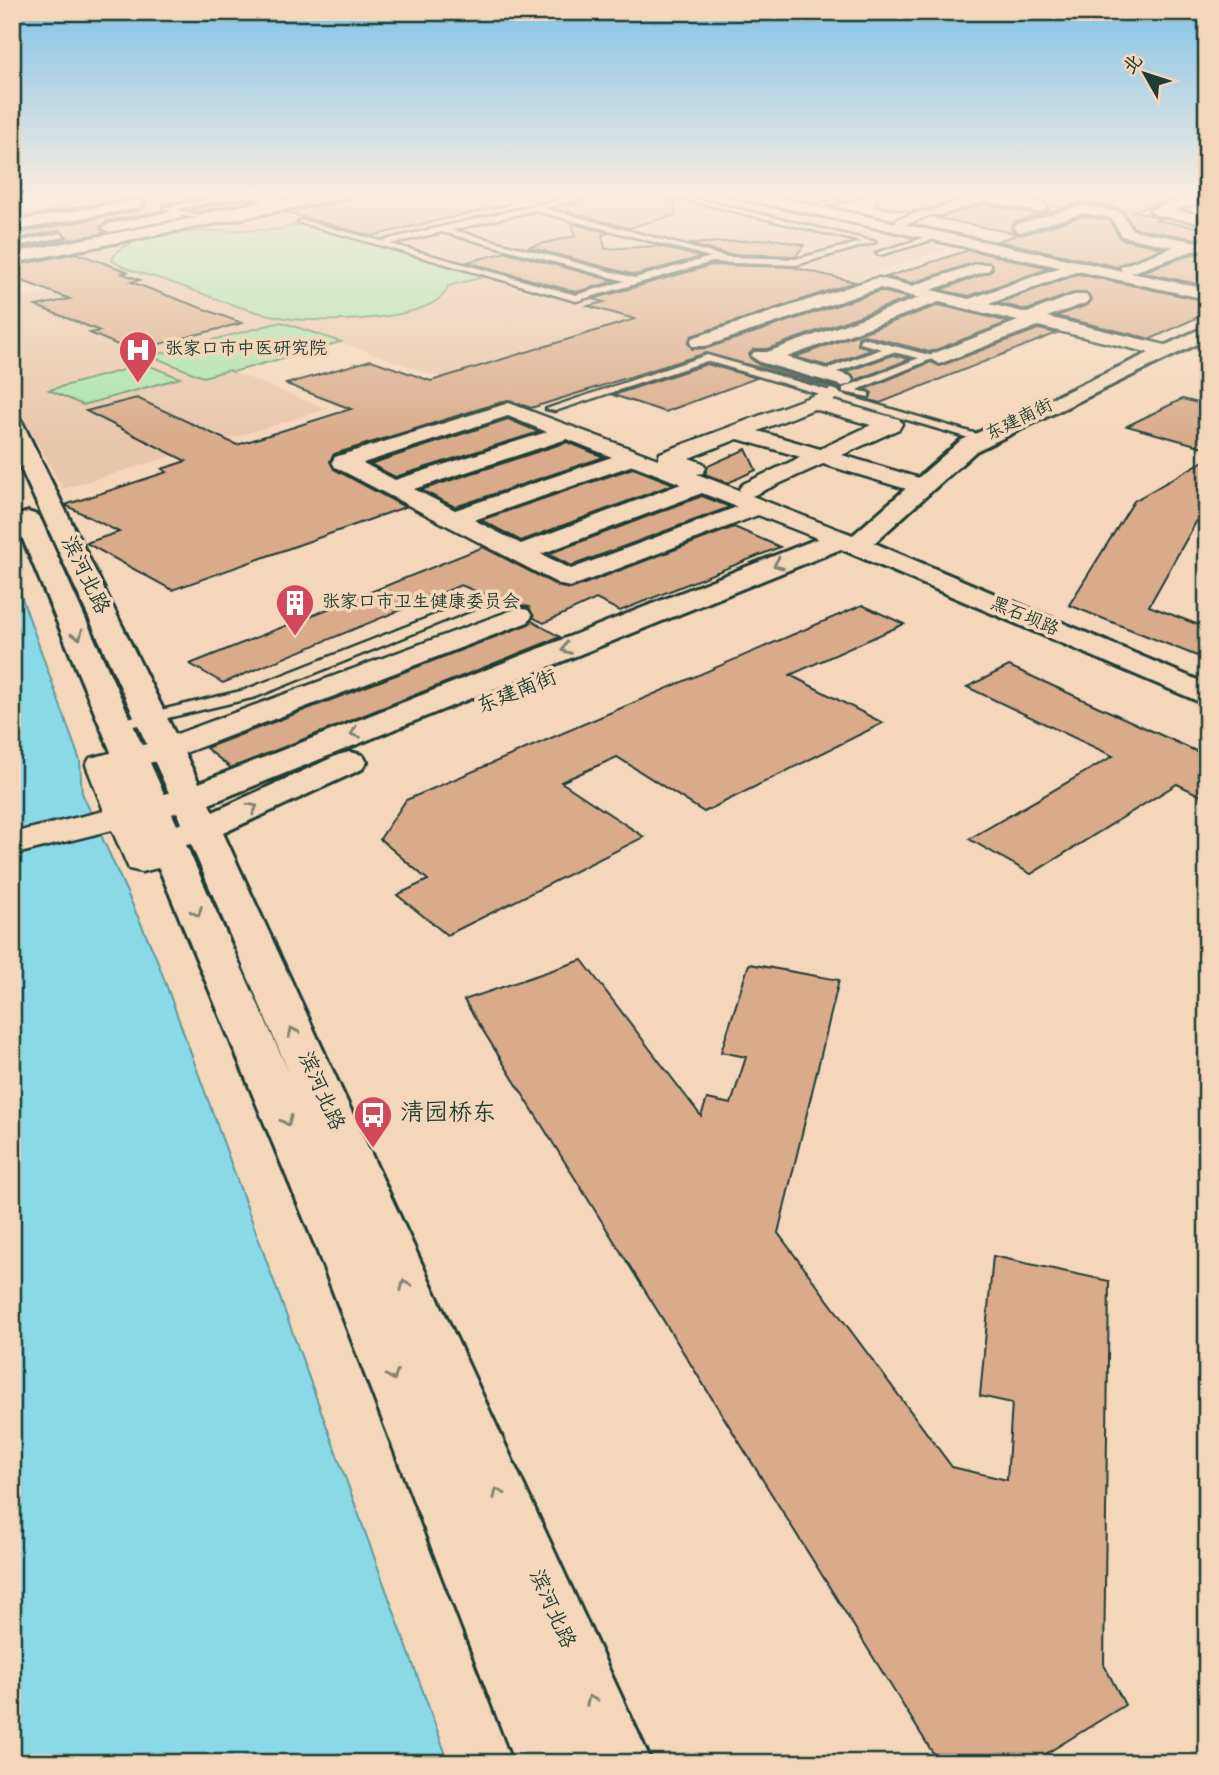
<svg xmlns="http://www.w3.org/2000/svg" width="1219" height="1775" viewBox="0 0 1219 1775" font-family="'Gochi Hand','LXGW WenKai TC',sans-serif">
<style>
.built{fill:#e8c6aa}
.green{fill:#a6e4ab;stroke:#629070;stroke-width:2}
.water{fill:#8ad9e7;stroke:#5f9b9f;stroke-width:2}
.building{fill:#d9ab8a;stroke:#1f3d34;stroke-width:2}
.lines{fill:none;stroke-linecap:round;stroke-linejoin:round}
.lane-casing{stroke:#1f3d34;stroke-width:5}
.street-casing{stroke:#1f3d34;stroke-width:5}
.secondary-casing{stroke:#1f3d34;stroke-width:6}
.primary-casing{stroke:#1f3d34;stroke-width:6}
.lane{fill:#f4d6ba;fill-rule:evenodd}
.street{fill:#f4d6ba;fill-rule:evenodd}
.secondary{fill:#f4d6ba;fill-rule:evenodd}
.primary{fill:#f4d6ba;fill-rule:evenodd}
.oneway{stroke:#7f8270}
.labels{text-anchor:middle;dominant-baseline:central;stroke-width:7;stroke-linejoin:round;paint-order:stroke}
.far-poi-label{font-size:18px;fill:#1f3d34;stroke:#f4d6ba;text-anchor:start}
.far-street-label{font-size:18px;fill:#1f3d34;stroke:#f4d6ba}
.street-label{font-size:21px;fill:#1f3d34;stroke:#f4d6ba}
.near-poi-label{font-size:24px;fill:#1f3d34;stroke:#f4d6ba;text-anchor:start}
</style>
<rect width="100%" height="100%" fill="#f4d6ba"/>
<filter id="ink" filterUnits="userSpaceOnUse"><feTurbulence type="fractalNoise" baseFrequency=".0143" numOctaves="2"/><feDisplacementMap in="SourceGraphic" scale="14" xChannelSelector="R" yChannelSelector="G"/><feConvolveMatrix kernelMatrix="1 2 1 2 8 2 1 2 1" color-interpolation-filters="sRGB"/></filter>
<g filter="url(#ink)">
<polygon class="built" points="365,193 689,193 948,249 861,277 875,281 745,323 718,326 500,399 341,342 234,372 327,409 63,489 12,396 12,299 52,294 140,274 75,251"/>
<g class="green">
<path d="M 299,224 L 488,276 L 448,286 C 438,323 317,323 285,318 C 245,312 205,294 167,281 C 149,275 126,271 112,260 C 124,225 242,231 273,230 C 281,230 291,226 299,224 Z"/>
<polygon points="281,322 341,342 233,372 229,370 203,377 151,356"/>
<polygon points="145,364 180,378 83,405 49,390"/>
</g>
<polygon class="water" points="12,570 80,761 82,793 156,957 449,1763 12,1763"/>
<g class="building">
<polygon points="40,193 221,193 163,205 163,211 108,221 100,227 105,233 12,250 67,237 60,230 12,240 12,234 141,210 146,203 136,197 12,219 12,203"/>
<polygon points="359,193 509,193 510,204 371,236 284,212 350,200"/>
<polygon points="604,193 656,193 674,200 676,215 628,228 569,212 568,205"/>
<polygon points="877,193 953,193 960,198 929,209 910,212 876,206"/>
<polygon points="1032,193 1169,193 1170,199 1134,211 1160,218 1156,220 1207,229 1207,237 1197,239 1134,228 1121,209 1082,202 1014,222 1011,227 1012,230 1021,235 1083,216 1109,220 1121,239 1164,248 1121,264 1118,267 997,241 1019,234 936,218 985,204 1039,215 1048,210 1046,202 1022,196"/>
<polygon points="242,199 253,201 197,212 188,210"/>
<polygon points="572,223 609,233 602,235 605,249 658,246 701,257 635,275 528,247 575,236"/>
<polygon points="774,239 804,245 796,256 726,254 688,244"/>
<polygon points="969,250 1050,268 969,296 940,290 990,272 993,268 991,263 976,262 912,283 886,277"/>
<polygon points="507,252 615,281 576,292 467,262"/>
<polygon points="1207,252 1207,286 1141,272 1193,254"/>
<polygon points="76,253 129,272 121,273 140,280 131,282 242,323 132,351 90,333 100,331 36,306 70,299 12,277 12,266"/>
<polygon points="712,265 792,267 855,282 691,336 688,343 692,349 707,348 880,291 910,298 767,349 754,349 749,354 750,358 759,365 840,388 840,390 706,353 531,408 508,400 334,454 330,461 334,469 405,507 172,590 86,543 119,532 65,505 167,472 162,469 186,461 86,411 137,398 237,445 351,409 286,384 371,360 431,381 635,319 588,306 604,302 593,299"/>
<polygon points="1078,274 1207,301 1207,313 1151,339 1056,316 1088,305 1092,299 1086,292 1073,293 1027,310 998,303"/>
<polygon points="939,305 1009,322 930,352 864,335 858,337 858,345 873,349 827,366 795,357"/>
<polygon points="1038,329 1057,333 880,403 869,400 872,393 865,389 931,362 940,366"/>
<polygon points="893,355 910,359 856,380 852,374 845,372"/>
<polygon points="707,364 757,378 665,412 613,395"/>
<polygon points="1182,399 1207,405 1207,448 1127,426"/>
<polygon points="508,419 539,432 395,477 370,464"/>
<polygon points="567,442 604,457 455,507 421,490"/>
<polygon points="746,449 756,470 728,483 705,474 708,466"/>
<polygon points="1207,459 1207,510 1200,515 1149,606 1207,628 1207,660 1069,605 1134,501"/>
<polygon points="633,468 674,484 521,541 481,520"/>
<polygon points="702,496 730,507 571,566 548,554"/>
<polygon points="734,527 780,547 620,611 596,599 544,623 534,618 529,607 519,605 511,608 494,599 492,593 482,594 461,585 223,683 190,664 483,547 560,587 571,589"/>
<polygon points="862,605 904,624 790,675 883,723 704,812 617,757 561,782 644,837 447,935 397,895 428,880 380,839 406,800"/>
<polygon points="532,621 560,637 231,768 206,748 529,624"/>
<polygon points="1009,666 1207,756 1207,799 1177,784 1031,874 969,839 1113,756 967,687"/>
<polygon points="582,960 701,1116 707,1099 731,1104 746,1057 721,1052 749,964 839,980 778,1233 952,1467 1007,1480 1012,1403 980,1396 993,1256 1109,1281 1104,1665 1125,1705 1031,1763 939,1763 464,1000"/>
</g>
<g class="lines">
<g class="lane-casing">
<g id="lane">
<path d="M 236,193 L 252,193 L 292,205 L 288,207 C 245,196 207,233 164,208 ZM 245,196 L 264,201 L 197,215 L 177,209 Z"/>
<path d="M 588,193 L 602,193 L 544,208 L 726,257 L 796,259 L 862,242 L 658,193 L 672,193 L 876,242 L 796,265 L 712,262 L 576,301 L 298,222 L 302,220 L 381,241 ZM 536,210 L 536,211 L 711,257 L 635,278 L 452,230 ZM 442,232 L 625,281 L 576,295 L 390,244 Z"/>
<polygon points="858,193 871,193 822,207 818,205"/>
<polygon points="61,233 64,237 12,247 12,243"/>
<polygon points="936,234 939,238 880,255 876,253"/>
<polygon points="863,338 933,356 934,358 857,390 869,393 869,397 843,392 843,388 919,358 893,352 837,372 829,372 829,368 882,349 860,343 860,339"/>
<polygon points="707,355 987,437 989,439 979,441 707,361 555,411 546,409"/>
<polygon points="486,595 491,596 491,602 256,697 117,730 109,725 111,722 245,690"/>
</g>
</g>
<g class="street-casing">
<g id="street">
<polygon points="12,193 38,193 12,201"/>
<polygon points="237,193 252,193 252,194 245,198"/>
<polygon points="271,193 296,193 274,201 267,197"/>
<polygon points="956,193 998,193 1045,205 1047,208 1040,212 985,201 941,215 931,215 902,226 895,222 897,219 924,211 929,212 967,198"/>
<polygon points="1207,193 1207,201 1173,210 1207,216 1207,224 1156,215 1149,211 1184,196"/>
<polygon points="136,200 143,204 141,207 12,231 12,222"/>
<polygon points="1082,205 1121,212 1132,230 1197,242 1207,239 1207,249 1192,251 1128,274 1120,269 1122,266 1173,247 1122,236 1111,218 1083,213 1020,232 1013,228 1015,225"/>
<polygon points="175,211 180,212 182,215 180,218 109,232 102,228 109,224"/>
<polygon points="1078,261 1086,266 1084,269 989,304 1027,313 1074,295 1086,295 1089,299 1086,303 1047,317 1174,347 1176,351 1174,355 1167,357 1038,326 939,364 929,358 932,354 1018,321 939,302 787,357 850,376 853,380 850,384 843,386 760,362 751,356 754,352 767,352 919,298 880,288 706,346 692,346 690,342 692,338 873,279 879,278 912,286 977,264 989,264 991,267 989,270 931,290 969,299"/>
<path d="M 831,389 L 838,391 L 841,395 L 833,401 L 899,419 L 902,424 L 899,429 L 842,455 L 929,481 L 933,486 L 929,491 L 913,491 L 823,464 L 752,496 L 850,534 L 854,539 L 850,544 L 841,547 L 832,544 L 758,515 L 570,587 L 561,585 L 335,467 L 332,462 L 335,457 L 509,403 L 658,459 L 660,453 ZM 814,409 L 871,425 L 820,449 L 758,431 ZM 508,416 L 547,432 L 395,480 L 363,463 ZM 567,439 L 612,457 L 455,510 L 414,489 ZM 738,439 L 801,457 L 743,484 L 739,489 L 741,491 L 697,474 L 703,473 L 706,468 L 703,463 L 689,458 ZM 633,465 L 681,484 L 521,544 L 474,520 ZM 702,493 L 737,507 L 571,569 L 541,554 Z"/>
<polygon points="518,608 528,610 532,616 528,622 177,756 121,770 154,847 172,842 185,845 190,853 185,861 142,872 129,869 112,830 12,855 12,833 104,811 86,765 90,758 155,742"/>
</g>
</g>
<g class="secondary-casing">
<g id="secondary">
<polygon points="324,193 356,193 349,197 12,263 12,253"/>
<path d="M 1207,326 L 1207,339 L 976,451 L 874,543 L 1207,684 L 1207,705 L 841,549 L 209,804 L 213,812 L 338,755 L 350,752 L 362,755 L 367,762 L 362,769 L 223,833 L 652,1763 L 515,1763 L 315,1245 L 15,520 L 19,515 L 28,512 L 37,515 L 41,520 L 164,794 L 169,793 L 12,449 L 12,417 L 20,419 L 23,424 L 199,783 L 832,533 L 841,531 L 853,535 L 960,441 ZM 177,812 L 182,823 L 177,825 L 172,814 ZM 191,844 L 289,1073 L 186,845 Z"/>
</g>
</g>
<g class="primary-casing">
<polygon id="primary" points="727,193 757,193 1207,289 1207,299 734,197"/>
</g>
<use href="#lane" class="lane"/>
<use href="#street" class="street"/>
<use href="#secondary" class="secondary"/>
<use href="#primary" class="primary"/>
</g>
<defs><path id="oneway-chevron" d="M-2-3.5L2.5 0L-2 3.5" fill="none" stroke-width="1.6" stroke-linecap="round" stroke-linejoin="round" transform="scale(1.75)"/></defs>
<g class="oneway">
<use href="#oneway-chevron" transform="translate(778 564) rotate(158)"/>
<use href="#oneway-chevron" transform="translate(78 635) rotate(67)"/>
<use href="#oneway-chevron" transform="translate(566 649) rotate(158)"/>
<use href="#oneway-chevron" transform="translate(355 733) rotate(158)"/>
<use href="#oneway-chevron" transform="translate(253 808) rotate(-28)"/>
<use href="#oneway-chevron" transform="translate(197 912) rotate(67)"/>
<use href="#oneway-chevron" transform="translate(293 1032) rotate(-114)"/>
<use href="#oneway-chevron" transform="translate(287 1121) rotate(67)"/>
<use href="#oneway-chevron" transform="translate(405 1285) rotate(-114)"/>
<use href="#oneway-chevron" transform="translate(393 1376) rotate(68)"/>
<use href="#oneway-chevron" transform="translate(498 1493) rotate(-114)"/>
<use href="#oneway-chevron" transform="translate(591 1700) rotate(-114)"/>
</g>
</g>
<linearGradient id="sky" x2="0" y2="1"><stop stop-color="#82c3e8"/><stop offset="0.44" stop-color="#faede0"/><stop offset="1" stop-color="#faede0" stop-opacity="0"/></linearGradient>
<rect width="1219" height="442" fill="url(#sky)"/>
<defs>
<g id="hospital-pin" transform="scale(2.0125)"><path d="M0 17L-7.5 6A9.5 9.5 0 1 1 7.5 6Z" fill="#d1495b" stroke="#f4d6ba"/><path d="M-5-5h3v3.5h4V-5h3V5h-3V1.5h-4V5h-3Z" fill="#fff"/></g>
<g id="building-pin" transform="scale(2.0125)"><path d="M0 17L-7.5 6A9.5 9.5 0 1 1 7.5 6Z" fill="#d1495b" stroke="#f4d6ba"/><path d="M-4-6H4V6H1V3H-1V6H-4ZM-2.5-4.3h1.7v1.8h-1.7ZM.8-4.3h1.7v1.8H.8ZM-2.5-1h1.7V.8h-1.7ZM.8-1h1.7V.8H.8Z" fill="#fff"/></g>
<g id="bus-pin" transform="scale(2.0125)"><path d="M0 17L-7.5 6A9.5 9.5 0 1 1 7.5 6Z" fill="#d1495b" stroke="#f4d6ba"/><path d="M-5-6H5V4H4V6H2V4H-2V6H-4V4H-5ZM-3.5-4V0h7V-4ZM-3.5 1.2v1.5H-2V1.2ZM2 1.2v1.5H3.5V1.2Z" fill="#fff"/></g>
</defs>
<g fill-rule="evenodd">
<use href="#hospital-pin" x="138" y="350"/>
<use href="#building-pin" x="295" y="603"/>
<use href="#bus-pin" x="373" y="1115"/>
</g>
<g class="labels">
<g class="far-poi-label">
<text x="165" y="350">张家口市中医研究院</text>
<text x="322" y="603">张家口市卫生健康委员会</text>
</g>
<g class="far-street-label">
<text transform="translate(1020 421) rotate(-26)">东建南街</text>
<text transform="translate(1024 618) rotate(23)">黑石坝路</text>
</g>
<g class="street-label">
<text transform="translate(83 576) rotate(64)">滨河北路</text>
<text transform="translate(518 694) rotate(-22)">东建南街</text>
<text transform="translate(319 1092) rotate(66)">滨河北路</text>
<text transform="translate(550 1610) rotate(66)">滨河北路</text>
</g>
<g class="near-poi-label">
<text x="400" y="1115">清园桥东</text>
</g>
</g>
<rect width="1219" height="1775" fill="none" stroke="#f4d6ba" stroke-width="42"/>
<rect x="21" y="21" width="1177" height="1733" fill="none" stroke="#1f3d34" stroke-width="2.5" filter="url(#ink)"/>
<g transform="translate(1145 74) rotate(309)" stroke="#f4d6ba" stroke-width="5" paint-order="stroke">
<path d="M0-5L12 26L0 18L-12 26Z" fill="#1f3d34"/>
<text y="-10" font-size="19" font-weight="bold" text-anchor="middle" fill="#1f3d34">北</text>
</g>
</svg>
